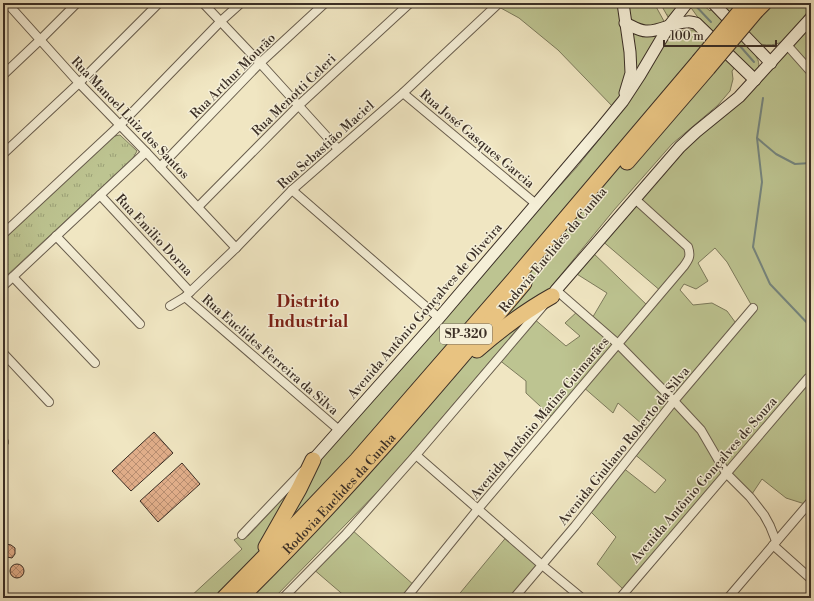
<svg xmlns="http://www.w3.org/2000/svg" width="814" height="601" viewBox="0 0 814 601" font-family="'Libre Bodoni',serif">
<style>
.grass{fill:#bdc491;stroke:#7c7a5c;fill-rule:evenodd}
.park{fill:url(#park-tufts);stroke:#7c7a5c}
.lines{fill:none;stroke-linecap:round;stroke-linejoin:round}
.stream{stroke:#75857e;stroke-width:2}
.building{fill:url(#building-cross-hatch);stroke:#3b2f26}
.street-casing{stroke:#685d4d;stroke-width:10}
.secondary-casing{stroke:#3b2f26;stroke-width:13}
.highway-casing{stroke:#3b2f26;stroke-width:17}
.street{stroke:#f5efd7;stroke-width:8}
.secondary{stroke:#f5efd7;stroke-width:11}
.highway{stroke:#e8c381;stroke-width:15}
.highway-bridge-casing{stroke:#3b2f26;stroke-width:17;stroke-linecap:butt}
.highway-bridge{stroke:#e8c381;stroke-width:15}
.labels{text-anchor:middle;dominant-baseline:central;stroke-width:3;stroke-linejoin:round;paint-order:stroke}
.shield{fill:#f5efd7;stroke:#73695b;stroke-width:1}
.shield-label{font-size:12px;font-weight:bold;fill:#3b2f26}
.street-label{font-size:13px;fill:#3b2f26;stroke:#f5efd7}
.district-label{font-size:17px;font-weight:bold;fill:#7a1f14;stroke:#f5efd7}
</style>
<defs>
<pattern id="park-tufts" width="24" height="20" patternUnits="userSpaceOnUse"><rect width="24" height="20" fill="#bdc491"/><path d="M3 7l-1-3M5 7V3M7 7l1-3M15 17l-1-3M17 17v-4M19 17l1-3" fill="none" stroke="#9ba076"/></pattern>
<pattern id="building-cross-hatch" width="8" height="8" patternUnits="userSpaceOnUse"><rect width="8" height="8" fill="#e1ae8a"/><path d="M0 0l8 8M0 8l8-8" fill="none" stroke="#b88e71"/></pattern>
</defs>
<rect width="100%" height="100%" fill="#f0e6c2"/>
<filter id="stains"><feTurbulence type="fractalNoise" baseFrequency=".005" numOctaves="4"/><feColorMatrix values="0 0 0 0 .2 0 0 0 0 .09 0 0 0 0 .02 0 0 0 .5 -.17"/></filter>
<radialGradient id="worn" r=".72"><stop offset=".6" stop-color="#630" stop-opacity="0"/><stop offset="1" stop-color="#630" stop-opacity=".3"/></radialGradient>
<g class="grass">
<polygon points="504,3 654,3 665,23 614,108 558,50 519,18 499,7"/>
<path d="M 689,3 L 701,3 L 710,11 L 717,3 L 811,3 L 811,6 C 796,28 787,52 756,43 L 750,48 C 755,55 764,64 755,72 L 752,72 L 741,60 L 732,71 L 733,79 L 730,91 L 718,105 L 672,144 L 614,210 L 537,304 L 527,318 L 385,484 L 274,598 L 189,598 L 242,549 L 234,540 L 242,535 L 248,536 L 348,429 L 521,229 L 577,167 L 626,106 L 653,64 L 669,35 L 674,31 L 687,30 L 694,30 L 702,23 L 689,5 Z"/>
<path d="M 811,18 L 811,509 L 808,505 L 786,498 L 762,479 L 750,497 L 726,473 L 625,591 L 597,564 L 616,537 L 588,509 L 622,467 L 655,493 L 666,480 L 633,453 L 650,431 L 618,403 L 613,413 L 582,386 L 554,419 L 526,393 L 526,381 L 498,359 L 533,318 L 566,346 L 580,336 L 565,323 L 579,310 L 591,320 L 607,293 L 572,271 L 590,250 L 649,307 L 662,292 L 600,239 L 696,132 ZM 715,248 L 727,262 L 753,308 L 738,326 L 727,311 L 712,303 L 693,305 L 680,290 L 684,284 L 696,289 L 708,281 L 698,263 Z"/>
<polygon points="351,529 415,586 407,598 347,598 312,568"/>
<polygon points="508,535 542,565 515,598 456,598"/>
</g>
<g class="park">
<polygon points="660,3 681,3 668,17"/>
<polygon points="120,135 137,151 133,158 3,279 3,240 114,136"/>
</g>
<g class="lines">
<g class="stream">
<polyline points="693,3 711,22"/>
<polyline points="740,46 754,62"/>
<polyline points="763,98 757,138 762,182 753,247 770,284 811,327"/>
<polyline points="757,138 776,154 795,164 811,163"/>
</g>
</g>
<g class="building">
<polygon points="154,432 173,453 131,491 112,471"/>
<polygon points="182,463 200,484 158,522 140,501"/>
<polygon points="6,544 11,545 15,548 15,554 12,558 7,557 3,554 3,549"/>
<circle cx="17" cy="571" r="7"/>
</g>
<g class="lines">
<g class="street-casing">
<g id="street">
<polyline points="7,3 79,83 146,152 236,248"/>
<polyline points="203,3 260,63 338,149"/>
<polyline points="787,45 811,72"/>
<polyline points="3,75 40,40 77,3"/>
<polyline points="403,93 536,204"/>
<polyline points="3,154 79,83 159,3"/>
<polyline points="160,167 260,63 325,3"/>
<polyline points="292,190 439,318"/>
<polyline points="100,195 190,292"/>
<polyline points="198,207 298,106 410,3"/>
<polyline points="3,234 120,125 221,21 241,3"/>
<polyline points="56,236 140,324"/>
<polyline points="13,277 95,363"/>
<polyline points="3,286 146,152"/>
<polyline points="556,290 618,344 674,401 701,430 726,473 750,497 764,515 770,526 776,541"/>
<polyline points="185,297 339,430"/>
<polyline points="170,306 185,297 190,292 236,248 292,190 403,93 499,3"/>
<polyline points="3,353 49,402"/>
<polyline points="3,441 4,442"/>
<polyline points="416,455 542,565 582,598"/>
<polyline points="242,535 303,471"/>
<polyline points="773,545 811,579"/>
<polyline points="283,598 346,534 416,455 543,306"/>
<path d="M 406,598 L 478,509 L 684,266 C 689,259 691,256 688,247 L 635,199"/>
<polyline points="514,598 575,526 674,401 753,308"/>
<polyline points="620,598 808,378"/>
<polyline points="728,598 811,501"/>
</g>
</g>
<g class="secondary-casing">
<g id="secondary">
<polyline points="623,3 630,52 631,73 625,93"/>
<polyline points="713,3 771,63"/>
<path d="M 625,23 C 632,26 639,31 646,31 C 660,32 673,22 687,22 C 690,21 693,23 696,23 L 755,80"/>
<polyline points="552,296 556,290 680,147 696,132 739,97 811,18"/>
<polyline points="313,460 439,318 600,129 623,101 640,75 669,26 687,3"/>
</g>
</g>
<g class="highway-casing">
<g id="highway">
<polyline points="756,11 764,3"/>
<polyline points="627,162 708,68"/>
<path d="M 477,350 C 500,330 525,311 552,296"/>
<polyline points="266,547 299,489 313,460"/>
<polyline points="224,598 275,546 357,460 516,277 699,61"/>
<path id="s1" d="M 240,598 C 341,499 433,391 524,283"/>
</g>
</g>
<use href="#street" class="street"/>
<use href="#secondary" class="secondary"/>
<use href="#highway" class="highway"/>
<g class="highway-bridge-casing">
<g id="highway-bridge">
<polyline points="699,61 747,3"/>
<polyline points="708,68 756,11"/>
</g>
</g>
<use href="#highway-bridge" class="highway-bridge"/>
</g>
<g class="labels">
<rect class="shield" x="440" y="324" width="52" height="20" rx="3"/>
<g class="shield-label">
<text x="466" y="334">SP-320</text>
</g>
<g class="street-label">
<text transform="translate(233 76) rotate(-45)">Rua Arthur Mourão</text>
<text transform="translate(294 95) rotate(-44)">Rua Menotti Celeri</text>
<text transform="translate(130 118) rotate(46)">Rua Manoel Luiz dos Santos</text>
<text transform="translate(477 139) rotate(40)">Rua José Gasques Garcia</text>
<text transform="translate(326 145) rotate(-42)">Rua Sebastião Maciel</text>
<text transform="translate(154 235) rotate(47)">Rua Emilio Dorna</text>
<text transform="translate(553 250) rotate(-50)">Rodovia Euclides da Cunha</text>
<text transform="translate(425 311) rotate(-49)">Avenida Antônio Gonçalves de Oliveira</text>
<text transform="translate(270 355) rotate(41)">Rua Euclides Ferreira da Silva</text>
<text transform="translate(540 418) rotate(-50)">Avenida Antônio Matins Guimarães</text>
<text transform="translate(624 446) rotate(-51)">Avenida Giuliano Roberto da Silva</text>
<text transform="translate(704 480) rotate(-49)">Avenida Antônio Gonçalves de Souza</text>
<text stroke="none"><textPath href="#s1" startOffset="144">Rodovia Euclides da Cunha</textPath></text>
</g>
<g class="district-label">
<text x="308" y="302">Distrito<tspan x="308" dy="20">Industrial</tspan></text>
</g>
</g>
<rect width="814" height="601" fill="none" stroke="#f0e6c2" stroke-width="16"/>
<rect x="4" y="4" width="806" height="593" fill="none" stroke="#3b2f26" stroke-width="2"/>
<rect x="8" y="8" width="798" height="585" fill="none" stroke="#3b2f26"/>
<path d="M664 40v6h112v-6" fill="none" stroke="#3b2f26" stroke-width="2"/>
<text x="670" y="40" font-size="12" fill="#3b2f26" stroke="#f5efd7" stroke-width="3" paint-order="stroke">100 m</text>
<rect width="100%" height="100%" filter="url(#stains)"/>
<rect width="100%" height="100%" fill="url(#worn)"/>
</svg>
